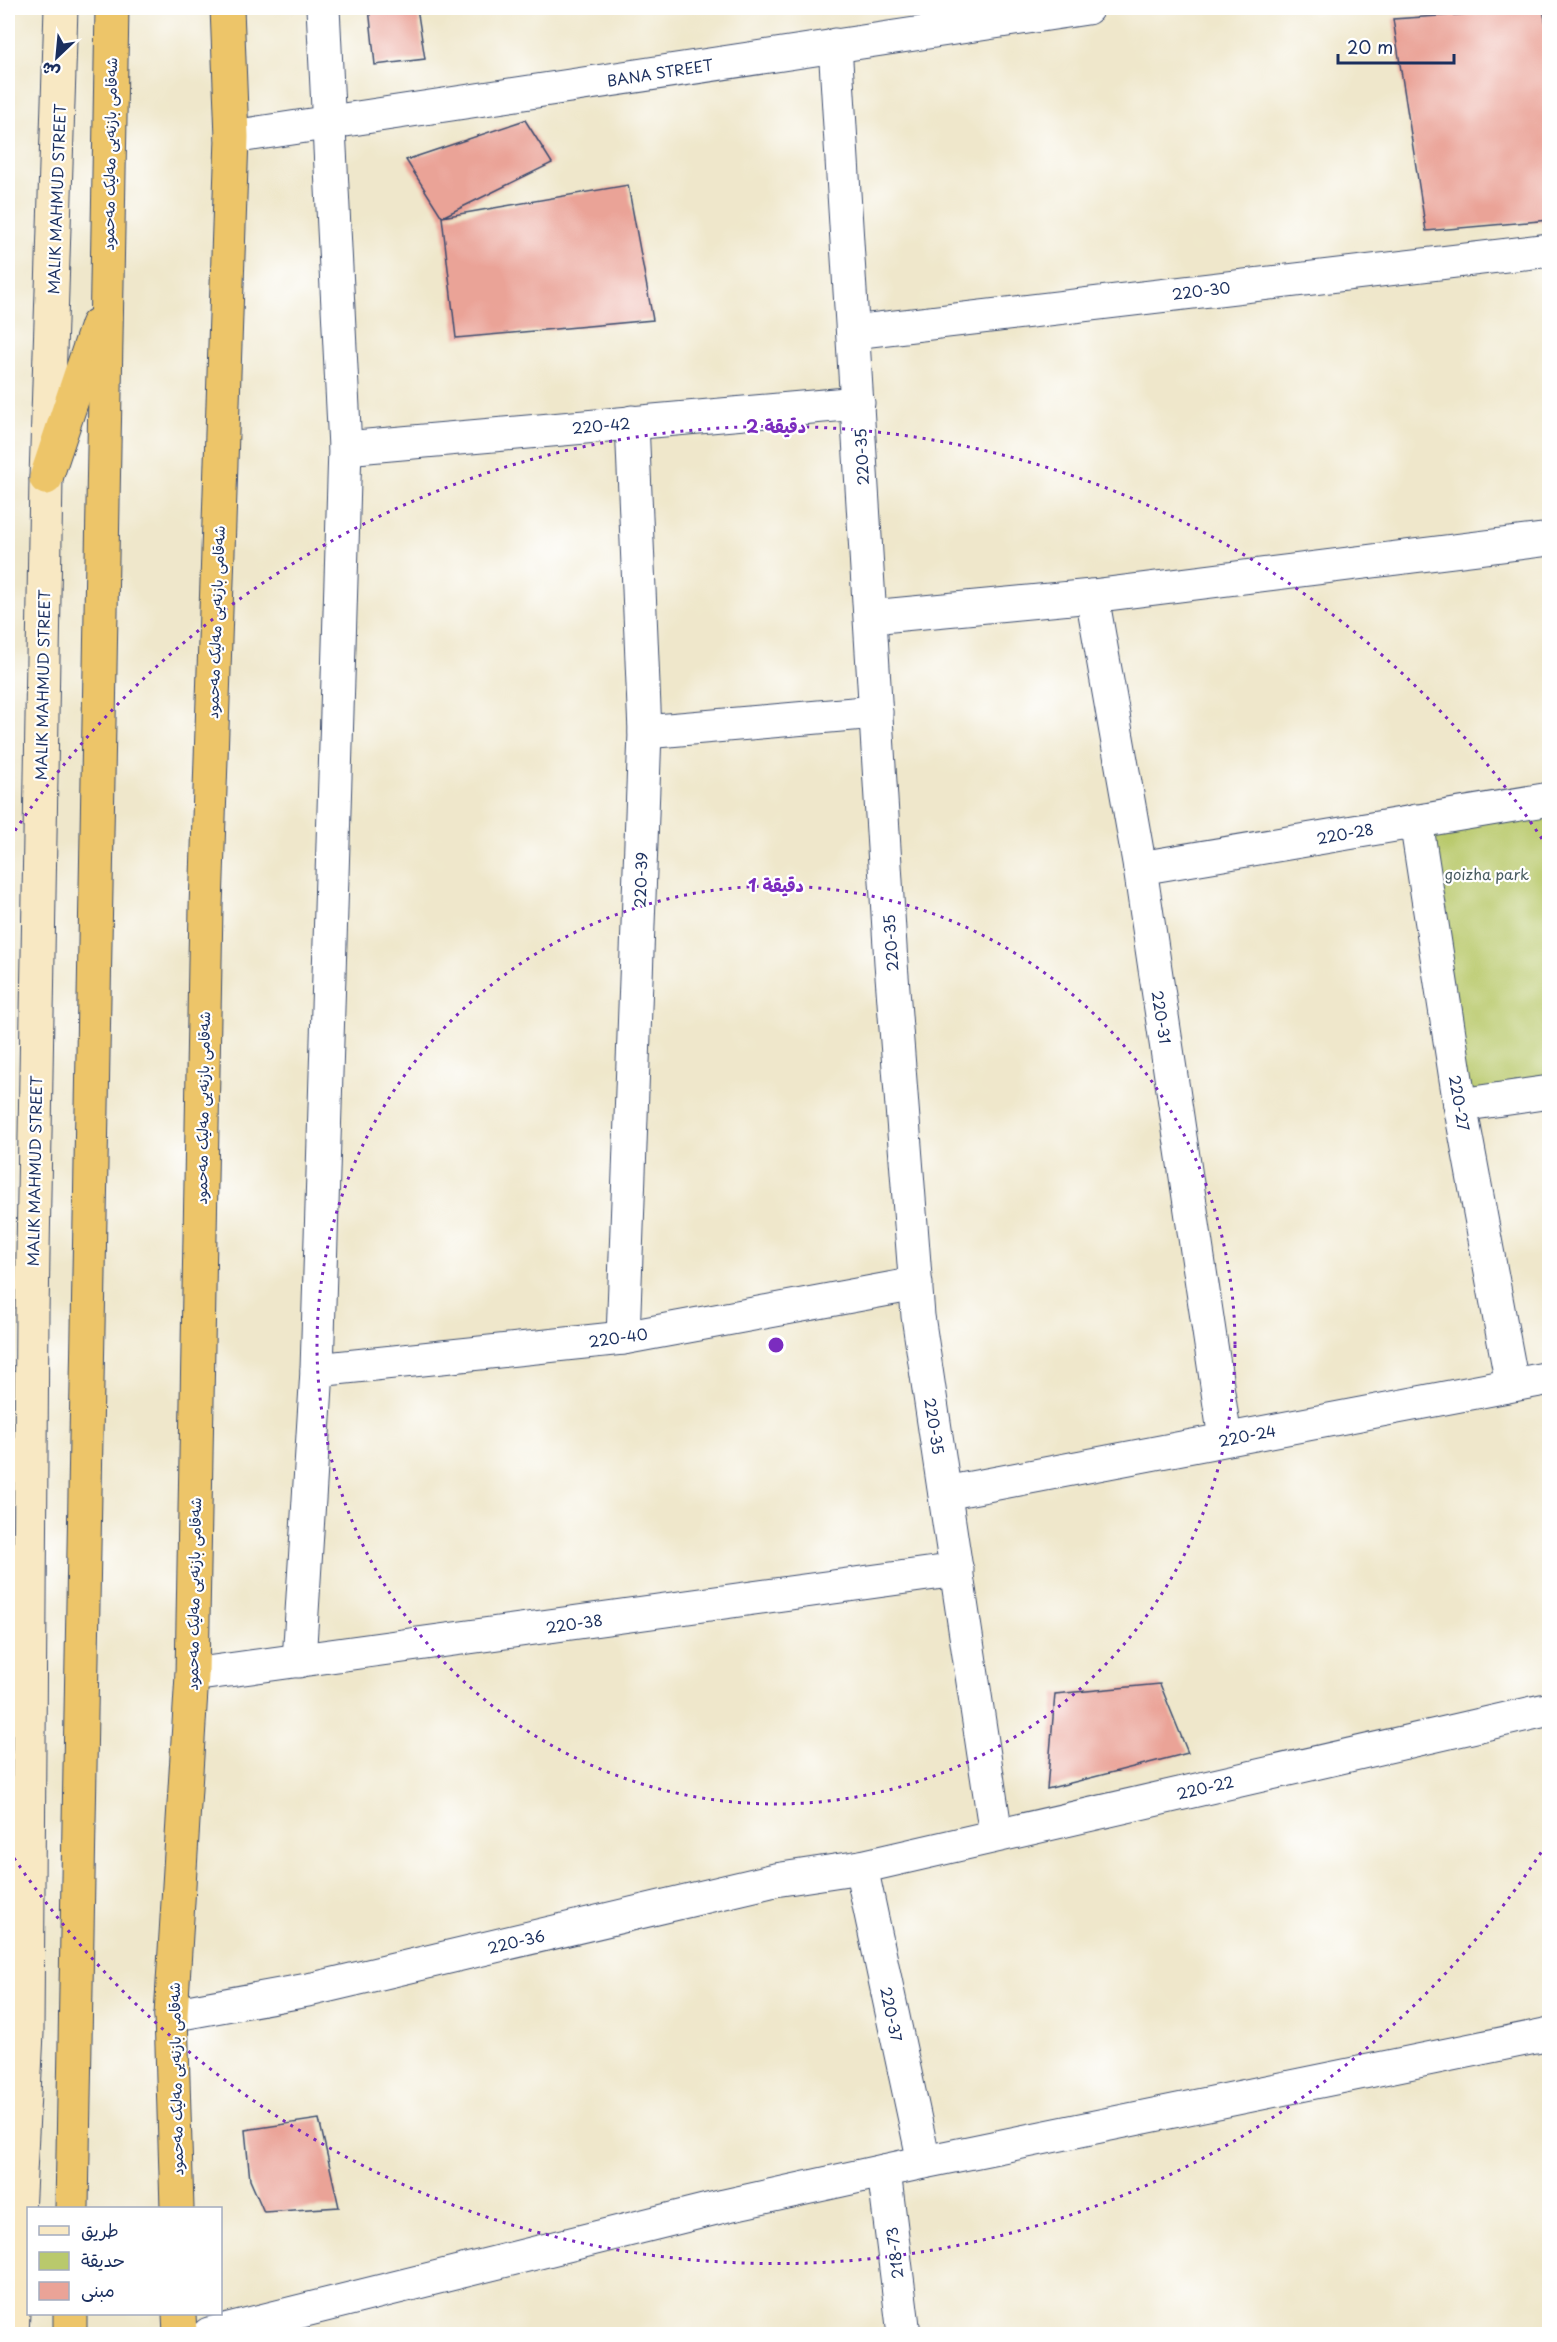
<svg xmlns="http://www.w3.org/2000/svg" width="1557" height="2342" viewBox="0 0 1557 2342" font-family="'Playpen Sans','Playpen Sans Arabic',sans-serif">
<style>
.green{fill:#b9c96c;stroke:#6a7c65;stroke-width:1.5}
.building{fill:#eaa397}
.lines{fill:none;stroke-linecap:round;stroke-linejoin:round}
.minor-casing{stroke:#3b4b6e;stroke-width:35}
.tertiary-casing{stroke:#3b4b6e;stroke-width:35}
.secondary-casing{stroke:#3b4b6e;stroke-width:35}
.trunk-casing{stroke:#3b4b6e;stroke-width:35}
.minor{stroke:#fff;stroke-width:33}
.tertiary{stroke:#fff;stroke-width:33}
.secondary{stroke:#f8e8c3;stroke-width:33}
.trunk{stroke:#edc569;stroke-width:33}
.ring{fill:none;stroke:#7b2cbf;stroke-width:3;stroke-dasharray:3 6}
.labels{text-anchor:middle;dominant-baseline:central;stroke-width:4.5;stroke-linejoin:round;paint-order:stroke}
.street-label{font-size:15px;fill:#1b2f5e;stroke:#fff}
.park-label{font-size:15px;fill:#4a5d62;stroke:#fff}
.centre{fill:#7b2cbf;stroke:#fff;stroke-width:3}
.ring-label{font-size:18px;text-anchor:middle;font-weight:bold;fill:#7b2cbf;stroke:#fff;stroke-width:4.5;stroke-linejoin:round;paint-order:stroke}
</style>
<rect width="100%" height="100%" fill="#fff"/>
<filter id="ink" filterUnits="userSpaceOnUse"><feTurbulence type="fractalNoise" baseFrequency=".0167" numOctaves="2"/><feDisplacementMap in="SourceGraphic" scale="12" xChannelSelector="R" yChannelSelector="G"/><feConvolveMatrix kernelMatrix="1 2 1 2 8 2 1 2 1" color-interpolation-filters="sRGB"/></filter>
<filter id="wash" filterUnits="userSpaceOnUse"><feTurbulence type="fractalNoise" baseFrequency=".008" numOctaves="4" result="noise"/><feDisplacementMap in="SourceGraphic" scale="24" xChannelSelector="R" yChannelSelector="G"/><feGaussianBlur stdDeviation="1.35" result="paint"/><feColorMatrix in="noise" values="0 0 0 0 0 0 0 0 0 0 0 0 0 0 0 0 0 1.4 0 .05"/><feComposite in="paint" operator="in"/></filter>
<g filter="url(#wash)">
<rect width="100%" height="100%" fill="#efe7cb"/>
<polygon class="green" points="1549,799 1549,1092 1460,1105 1416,821"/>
<g id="blocks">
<g class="building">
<polygon points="369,8 417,8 425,59 375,65"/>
<polygon points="1543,9 1550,44 1550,220 1426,231 1393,19"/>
<polygon points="525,120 552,163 442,217 628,185 653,320 456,338 442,217 406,160"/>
<polygon points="1160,1684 1188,1753 1047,1789 1055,1694"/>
<polygon points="319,2119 339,2207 264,2212 250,2180 245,2130"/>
</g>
</g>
</g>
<g filter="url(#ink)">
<use href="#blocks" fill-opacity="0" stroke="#3b4b6e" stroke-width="1.5"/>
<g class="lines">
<g class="minor-casing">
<g id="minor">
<polyline points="835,45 891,963 918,1316 996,1835"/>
<polyline points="853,332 1550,250"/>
<polyline points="345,448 858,403"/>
<polyline points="1092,596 1140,868 1225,1439"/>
<polyline points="871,617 1092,596 1550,539"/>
<polyline points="645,732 876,712"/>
<polyline points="1416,821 1460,1105 1512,1384"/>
<polyline points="1140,868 1550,799"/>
<polyline points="1460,1105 1550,1092"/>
<polyline points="623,1338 645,732 632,422"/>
<polyline points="317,1370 623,1338 916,1284"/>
<polyline points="945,1493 1550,1378"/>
<polyline points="299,1661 317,1370 345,448 323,8"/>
<polyline points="192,1675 957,1570"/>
<polyline points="861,1867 924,2162"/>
<polyline points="171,2015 313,1989 775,1880 861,1867 1550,1709"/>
<polyline points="884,2171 904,2334"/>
</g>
</g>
<g class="tertiary-casing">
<g id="tertiary">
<polyline points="232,137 1087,8"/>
<polyline points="209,2334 724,2206 924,2162 1550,2034"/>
</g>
</g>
<g class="secondary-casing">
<polyline id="secondary" points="12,2334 27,2033 32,1313 46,478 61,8"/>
</g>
<g class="trunk-casing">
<g id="trunk">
<polyline points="46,478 97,325"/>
<polyline points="72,2208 112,8"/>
<polyline points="177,2208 171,2015 192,1675 206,907 232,137 227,8"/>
<polyline points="179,2314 180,2334"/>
<polyline points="70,2334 70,2314"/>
</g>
</g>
<use href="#minor" class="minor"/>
<use href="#tertiary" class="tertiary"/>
<use href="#secondary" class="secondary"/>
<use href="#trunk" class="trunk"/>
</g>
</g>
<g class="ring">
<circle cx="776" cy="1345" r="459"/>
<path d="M1546 1845A918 918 0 0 1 10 1852M10 838A918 918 0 0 1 1546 845"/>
</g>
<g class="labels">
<g class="street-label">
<text transform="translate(660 72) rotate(-9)">BANA STREET</text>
<text transform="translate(109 154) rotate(-89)">شەقامی بازنەیی مەلیک مەحمود</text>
<text transform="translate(56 199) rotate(-88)">MALIK MAHMUD STREET</text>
<text transform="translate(1201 290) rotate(-7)">220-30</text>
<text transform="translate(601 425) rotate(-5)">220-42</text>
<text transform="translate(861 457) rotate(-93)">220-35</text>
<text transform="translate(215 622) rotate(-88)">شەقامی بازنەیی مەلیک مەحمود</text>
<text transform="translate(42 685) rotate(-89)">MALIK MAHMUD STREET</text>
<text transform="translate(1345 833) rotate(-10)">220-28</text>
<text transform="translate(640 880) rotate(-88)">220-39</text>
<text transform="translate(890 943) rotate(-94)">220-35</text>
<text transform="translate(1162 1017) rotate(81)">220-31</text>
<text transform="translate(1460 1103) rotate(80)">220-27</text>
<text transform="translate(202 1108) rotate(-89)">شەقامی بازنەیی مەلیک مەحمود</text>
<text transform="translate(34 1171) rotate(-89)">MALIK MAHMUD STREET</text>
<text transform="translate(618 1337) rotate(-8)">220-40</text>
<text transform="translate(935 1426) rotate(81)">220-35</text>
<text transform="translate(1247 1435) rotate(-11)">220-24</text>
<text transform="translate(193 1594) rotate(-89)">شەقامی بازنەیی مەلیک مەحمود</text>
<text transform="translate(574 1623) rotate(-8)">220-38</text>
<text transform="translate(1205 1787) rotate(-13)">220-22</text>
<text transform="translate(516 1941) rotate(-13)">220-36</text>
<text transform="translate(892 2014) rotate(78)">220-37</text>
<text transform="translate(175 2079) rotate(-91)">شەقامی بازنەیی مەلیک مەحمود</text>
<text transform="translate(894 2253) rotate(-97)">218-73</text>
</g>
<g class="park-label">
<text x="1487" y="873">goizha park</text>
</g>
</g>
<circle cx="776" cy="1345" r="9" class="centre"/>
<g class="ring-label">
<text x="776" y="433">2 دقيقة</text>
<text x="776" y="892">1 دقيقة</text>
</g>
<rect width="1557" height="2342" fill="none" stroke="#fff" stroke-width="30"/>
<rect x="27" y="2207" width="195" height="108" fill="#ffffff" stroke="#a4acbf" stroke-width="1.5"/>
<rect x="39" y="2226" width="30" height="9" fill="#f8e8c3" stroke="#a4acbf" stroke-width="1.5"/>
<text x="81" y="2237" font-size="18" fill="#1b2f5e">طريق</text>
<rect x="39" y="2252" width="30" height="18" fill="#b9c96c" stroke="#a4acbf" stroke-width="1.5"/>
<text x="81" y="2267" font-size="18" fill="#1b2f5e">حديقة</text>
<rect x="39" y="2282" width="30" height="18" fill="#eaa397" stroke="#a4acbf" stroke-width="1.5"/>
<text x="81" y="2297" font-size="18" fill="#1b2f5e">مبنى</text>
<g transform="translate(57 57) rotate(206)" stroke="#ffffff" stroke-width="4.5" paint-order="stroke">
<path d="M0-4.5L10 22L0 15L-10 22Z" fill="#1b2f5e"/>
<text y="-9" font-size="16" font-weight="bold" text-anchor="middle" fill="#1b2f5e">ش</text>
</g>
<path d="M1338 54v9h116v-9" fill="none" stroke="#1b2f5e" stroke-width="3"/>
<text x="1347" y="54" font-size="18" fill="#1b2f5e" stroke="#ffffff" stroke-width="4.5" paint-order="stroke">20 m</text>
</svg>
